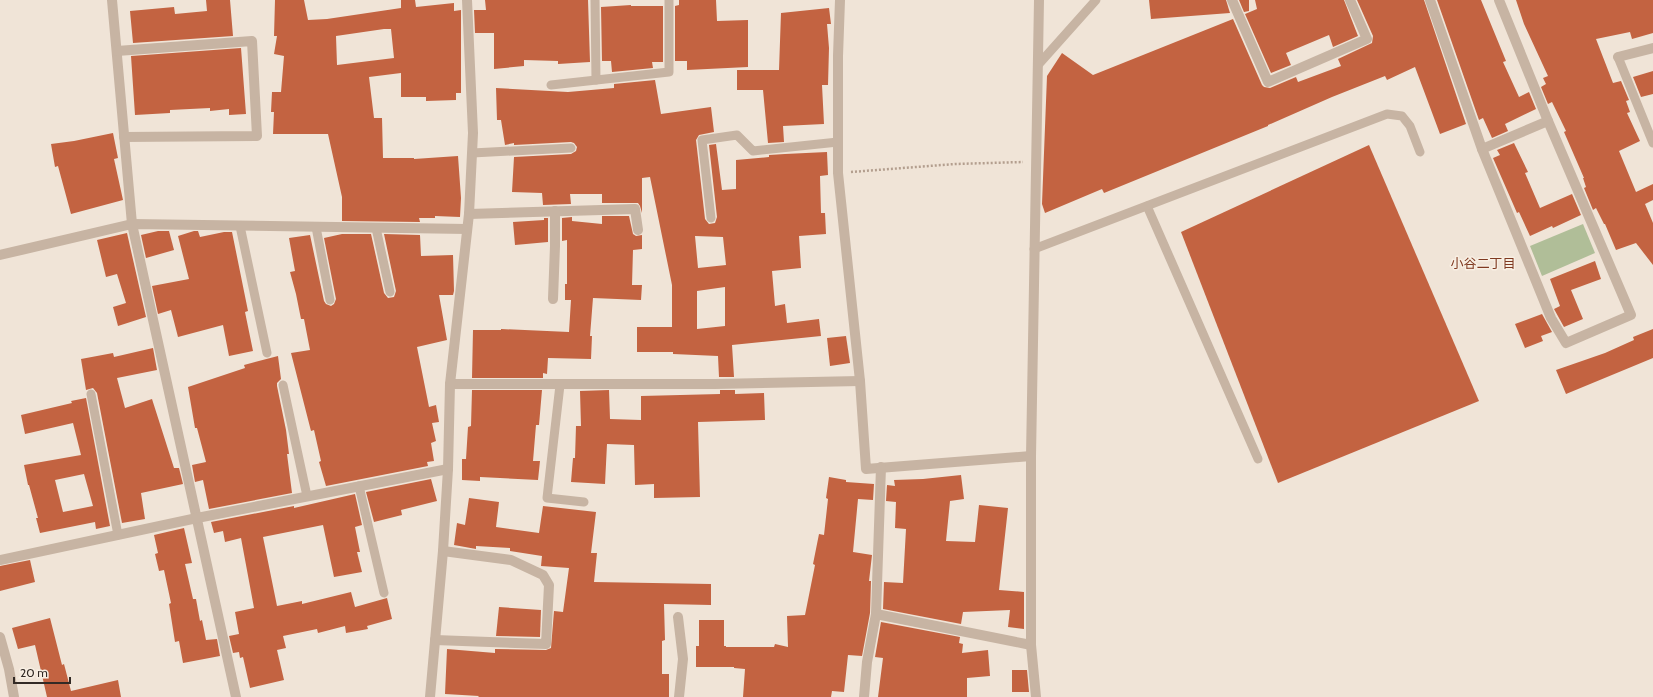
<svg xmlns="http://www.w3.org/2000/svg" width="1653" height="697" viewBox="0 0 1653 697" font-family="Cabin,'Noto Sans JP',sans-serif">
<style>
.green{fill:#b0be98}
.building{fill:#c36341;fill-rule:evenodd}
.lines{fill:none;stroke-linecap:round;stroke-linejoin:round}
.path{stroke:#b39e8e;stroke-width:2.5;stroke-dasharray:2 2;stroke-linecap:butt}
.service{stroke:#c7b4a3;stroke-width:9}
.minor{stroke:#c7b4a3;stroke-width:10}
.labels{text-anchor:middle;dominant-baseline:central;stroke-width:3;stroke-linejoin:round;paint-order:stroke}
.neighbourhood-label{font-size:13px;fill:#7f3920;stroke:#f8efe3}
</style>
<rect width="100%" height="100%" fill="#f0e4d7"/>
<polygon class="green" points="1583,224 1595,253 1542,276 1530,246"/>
<g class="building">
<polygon points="206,0 230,0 233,36 133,43 130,11 174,7 175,14 207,11"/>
<path d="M 275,0 L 304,0 L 308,20 L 327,19 L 401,8 L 401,0 L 415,0 L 416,7 L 454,3 L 454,11 L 461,10 L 461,93 L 456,93 L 456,100 L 426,101 L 426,97 L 401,97 L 401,73 L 369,77 L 374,118 L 382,118 L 383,158 L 414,158 L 414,159 L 458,156 L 461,198 L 460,217 L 435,216 L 435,218 L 419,218 L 420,222 L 342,221 L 342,197 L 328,134 L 273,134 L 274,112 L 271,112 L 272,92 L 281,92 L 284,56 L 274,54 L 277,36 L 274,36 ZM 384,29 L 391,29 L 394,58 L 337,65 L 336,36 Z"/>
<polygon points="485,0 588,0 590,62 558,64 558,61 524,60 524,66 494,69 494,33 475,33 474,10 486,10"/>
<polygon points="679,0 716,0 717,21 748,20 748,67 687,70 687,61 675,61 675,6 679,5"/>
<polygon points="1149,0 1226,0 1230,13 1151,19"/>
<polygon points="1239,0 1249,0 1249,11 1244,12"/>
<polygon points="1255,0 1344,0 1358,36 1333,47 1329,35 1286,53 1291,65 1271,73 1245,14 1257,9"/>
<polygon points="1357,0 1424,0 1466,124 1440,134 1415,67 1387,80 1385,76 1332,97 1268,125 1268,126 1104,193 1102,189 1045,213 1042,204 1047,76 1062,53 1093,75 1233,19 1262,85 1264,87 1270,88 1296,77 1298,82 1341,66 1338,59 1372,43 1373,36"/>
<polygon points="1437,0 1481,0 1506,61 1503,62 1519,97 1529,92 1536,109 1505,124 1508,131 1492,138 1483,118 1479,120"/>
<polygon points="1516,0 1653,0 1653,33 1632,39 1630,32 1596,39 1613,83 1621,81 1629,100 1626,101 1630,112 1627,113 1640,141 1619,151 1636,192 1653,184 1653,200 1645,204 1653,223 1653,265 1636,243 1616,250 1605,224 1604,224 1596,208 1593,210 1584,188 1586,187 1583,178 1584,178 1564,132 1566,131 1552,102 1548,104 1541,87 1546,84 1543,78 1548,76 1524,24"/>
<polygon points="631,5 631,6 663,6 663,62 652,62 653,68 612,72 611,61 602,61 601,7"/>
<polygon points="829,8 831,24 827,24 829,48 828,85 822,85 824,124 783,126 784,142 768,143 763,90 737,90 737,70 779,70 781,13"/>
<polygon points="241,48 246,114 229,115 229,109 210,111 210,108 170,110 170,113 135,115 131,56"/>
<polygon points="1653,71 1653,94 1641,97 1633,77"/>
<path d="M 655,80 L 661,114 L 711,107 L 714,132 L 699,135 L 696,140 L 705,219 L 709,224 L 715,223 L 717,217 L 709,145 L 716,144 L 722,190 L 736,189 L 736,160 L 769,157 L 769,155 L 785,154 L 827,152 L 828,175 L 820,176 L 821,213 L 825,213 L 826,234 L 799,236 L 801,268 L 772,271 L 775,306 L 785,304 L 787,323 L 819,319 L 821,336 L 732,345 L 734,377 L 719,377 L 718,356 L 673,354 L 673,352 L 637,352 L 637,327 L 672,327 L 672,285 L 650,177 L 642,178 L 642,213 L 640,206 L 638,203 L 602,203 L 602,194 L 570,194 L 571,204 L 543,205 L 542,193 L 512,192 L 514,157 L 571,154 L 576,151 L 577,147 L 574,143 L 571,142 L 514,145 L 514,143 L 505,145 L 501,120 L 497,120 L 496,88 L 568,92 L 614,88 L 614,84 ZM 695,236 L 723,237 L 726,265 L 698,268 ZM 725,287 L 725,326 L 697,329 L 697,291 Z"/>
<polygon points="113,133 118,158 114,159 123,200 71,214 58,166 55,167 51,144 74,141"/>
<polygon points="1514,143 1528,172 1525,173 1540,208 1572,194 1581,215 1553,228 1552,226 1530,236 1519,212 1517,213 1493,158 1500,155 1497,150"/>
<polygon points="1369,145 1479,401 1278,483 1181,232"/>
<polygon points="602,216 629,216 633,234 636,236 642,235 642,249 633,250 632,285 642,285 641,300 593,298 590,336 592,336 591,359 548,358 547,374 543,373 543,378 472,378 473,330 501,330 501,329 569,332 571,300 565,300 565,284 567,284 567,240 562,241 562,218 572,217 572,221 602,224"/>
<polygon points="544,218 548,218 548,242 515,245 513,222 544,220"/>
<polygon points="158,231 169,231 174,250 146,258 141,235"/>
<polygon points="194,231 198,231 200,237 224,232 232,232 248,311 245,312 253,351 229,356 223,325 178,337 171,310 158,314 152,286 189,279 178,236"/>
<polygon points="127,233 146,317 118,326 113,307 126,303 117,274 106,277 97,240"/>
<polygon points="342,234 371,234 384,293 388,298 394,297 396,291 384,234 420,235 421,256 453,255 454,291 453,295 439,295 447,340 417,347 429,407 436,405 439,422 432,423 436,441 431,443 434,461 427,462 428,466 326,486 319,462 321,461 314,430 311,431 291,353 310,350 304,319 301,319 296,294 290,272 295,271 289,238 310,235 324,301 326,304 331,306 334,304 336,299 324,238"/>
<polygon points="1595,261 1601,279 1571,290 1583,319 1564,327 1554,309 1560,306 1550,279"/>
<polygon points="1542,314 1552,332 1541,336 1543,341 1525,348 1515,324"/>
<polygon points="1653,329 1653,358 1566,394 1556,370 1605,353 1634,340 1633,337"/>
<polygon points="846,336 850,363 830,366 827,338"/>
<polygon points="153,348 157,370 117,378 125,408 152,399 174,468 179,468 183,484 141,493 145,519 122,523 97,393 93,388 86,390 81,359 113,353 114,357"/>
<polygon points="278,356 281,379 277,383 277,386 286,430 289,454 287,454 292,493 209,509 203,480 195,482 192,465 206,462 197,428 195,428 188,387 245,368 244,365"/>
<polygon points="472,390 542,390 539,425 536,425 533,461 540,461 538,480 480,477 480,481 462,480 462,459 466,459 468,427 471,426"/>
<polygon points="609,390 610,419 641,420 641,396 720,394 720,390 735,390 735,394 764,393 765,420 698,422 700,497 654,498 654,484 635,485 634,445 607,444 605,484 571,482 573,458 575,458 576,426 581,426 580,391"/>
<path d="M 86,398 L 110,526 L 96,529 L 95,522 L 40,533 L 36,518 L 38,518 L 29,485 L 28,485 L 24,465 L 81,455 L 73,423 L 25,434 L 21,415 L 72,403 L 71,401 ZM 84,474 L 93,506 L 63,512 L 55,480 Z"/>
<polygon points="961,475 964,499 950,501 946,541 975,542 979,505 1008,508 999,590 1024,592 1024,629 1008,627 1010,610 963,612 961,624 883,609 884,582 903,583 906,529 895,528 896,502 886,501 887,485 895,486 894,480 923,479"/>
<polygon points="829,477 846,480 846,482 874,484 873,500 858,499 853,552 872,555 869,581 871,581 870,613 862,656 848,655 844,692 832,691 831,697 743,697 745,669 734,668 734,667 696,667 696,646 699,646 699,620 724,620 724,646 726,646 726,647 774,647 775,644 788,647 787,616 805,615 815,565 813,564 819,534 824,535 828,499 826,498"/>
<polygon points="431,479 437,501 401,510 402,515 374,522 366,492"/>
<polygon points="355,494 362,525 355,527 360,552 357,552 362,572 334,577 323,525 263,537 277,606 302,601 302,604 351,592 355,607 387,598 392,619 367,626 368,629 346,633 345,626 318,633 317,629 283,636 286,648 277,650 284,680 250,688 243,657 240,658 239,652 233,653 229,636 239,634 235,612 254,608 241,538 225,542 223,531 214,533 211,522 294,506 294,508"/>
<polygon points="469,498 499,502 496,527 539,533 543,506 596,512 591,553 597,553 594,582 711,584 711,605 664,604 665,640 662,641 662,674 669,674 669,697 478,697 479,696 445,694 447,649 495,653 495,649 546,650 551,648 554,611 563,612 569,568 541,566 542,556 510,551 510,548 476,546 476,549 454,545 457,523 465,525"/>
<polygon points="184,528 192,563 185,564 193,599 196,599 200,621 202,620 206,640 217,639 220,656 183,663 179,641 175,642 169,604 171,603 164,570 159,571 155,554 158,553 154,535"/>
<polygon points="30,560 35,582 0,591 0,566"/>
<polygon points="499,607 541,610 540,637 496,636"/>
<polygon points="50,618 62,665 64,664 71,691 118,680 121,697 47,697 35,645 18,649 12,628"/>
<polygon points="881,622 960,637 959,643 963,644 962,653 988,650 990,676 967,678 967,697 878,697 883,658 875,657"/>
<polygon points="1012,670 1027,670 1029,692 1012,692"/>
</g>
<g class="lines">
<polyline class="path" points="851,172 955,164 1023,162"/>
<g class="service">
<polyline points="595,0 596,80"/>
<polyline points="1618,57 1653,143"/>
<polyline points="1038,65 1096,0"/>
<polyline points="551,85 669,72 669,0"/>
<polyline points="472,153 571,148"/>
<polyline points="1147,206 1258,459"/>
<polyline points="711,218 702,140 737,135 753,151 838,142"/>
<polyline points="240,226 267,353"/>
<polyline points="316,227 330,300"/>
<polyline points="376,228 390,292"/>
<polyline points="1034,249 1387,114 1402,116 1410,126 1420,152"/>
<polyline points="283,385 307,496"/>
<polyline points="560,385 547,498 584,502"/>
<polyline points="91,394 118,535"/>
<polyline points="359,486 384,593"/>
</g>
<g class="minor">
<polyline points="112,0 132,224 236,697"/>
<polyline points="840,0 838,56 838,173 860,381 866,469 1031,456"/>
<polyline points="1232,0 1268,82 1367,39 1350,0"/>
<polyline points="1430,0 1482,149 1551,318 1566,343 1631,315 1548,121 1499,0"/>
<polyline points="117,51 252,41 257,136 124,137"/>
<polyline points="1618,57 1653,48"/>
<polyline points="1482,149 1548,121"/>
<polyline points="469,214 635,209 638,230"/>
<polyline points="0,255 132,224 467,229"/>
<polyline points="553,299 555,246 555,211"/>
<polyline points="450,384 715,384 860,381"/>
<polyline points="0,560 197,518 448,469"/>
<polyline points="876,614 1031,645"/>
<polyline points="678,617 683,659 679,697"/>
<polyline points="0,637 9,669 14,697"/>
<polyline points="435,640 546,644 549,585 543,575 511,560 443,551"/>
<polyline points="430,697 443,551 448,469 450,384 469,214 473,133 467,0"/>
<polyline points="864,697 867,662 876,614 881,467"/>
<polyline points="1036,697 1031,645 1031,456 1039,0"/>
</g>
</g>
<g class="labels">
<g class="neighbourhood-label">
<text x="1483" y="263">小谷二丁目</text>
</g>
</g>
<path d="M14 677v6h56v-6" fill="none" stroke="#322a25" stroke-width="2"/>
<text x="20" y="677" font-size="12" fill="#322a25" stroke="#f8efe3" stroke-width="3" paint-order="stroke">20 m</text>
</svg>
